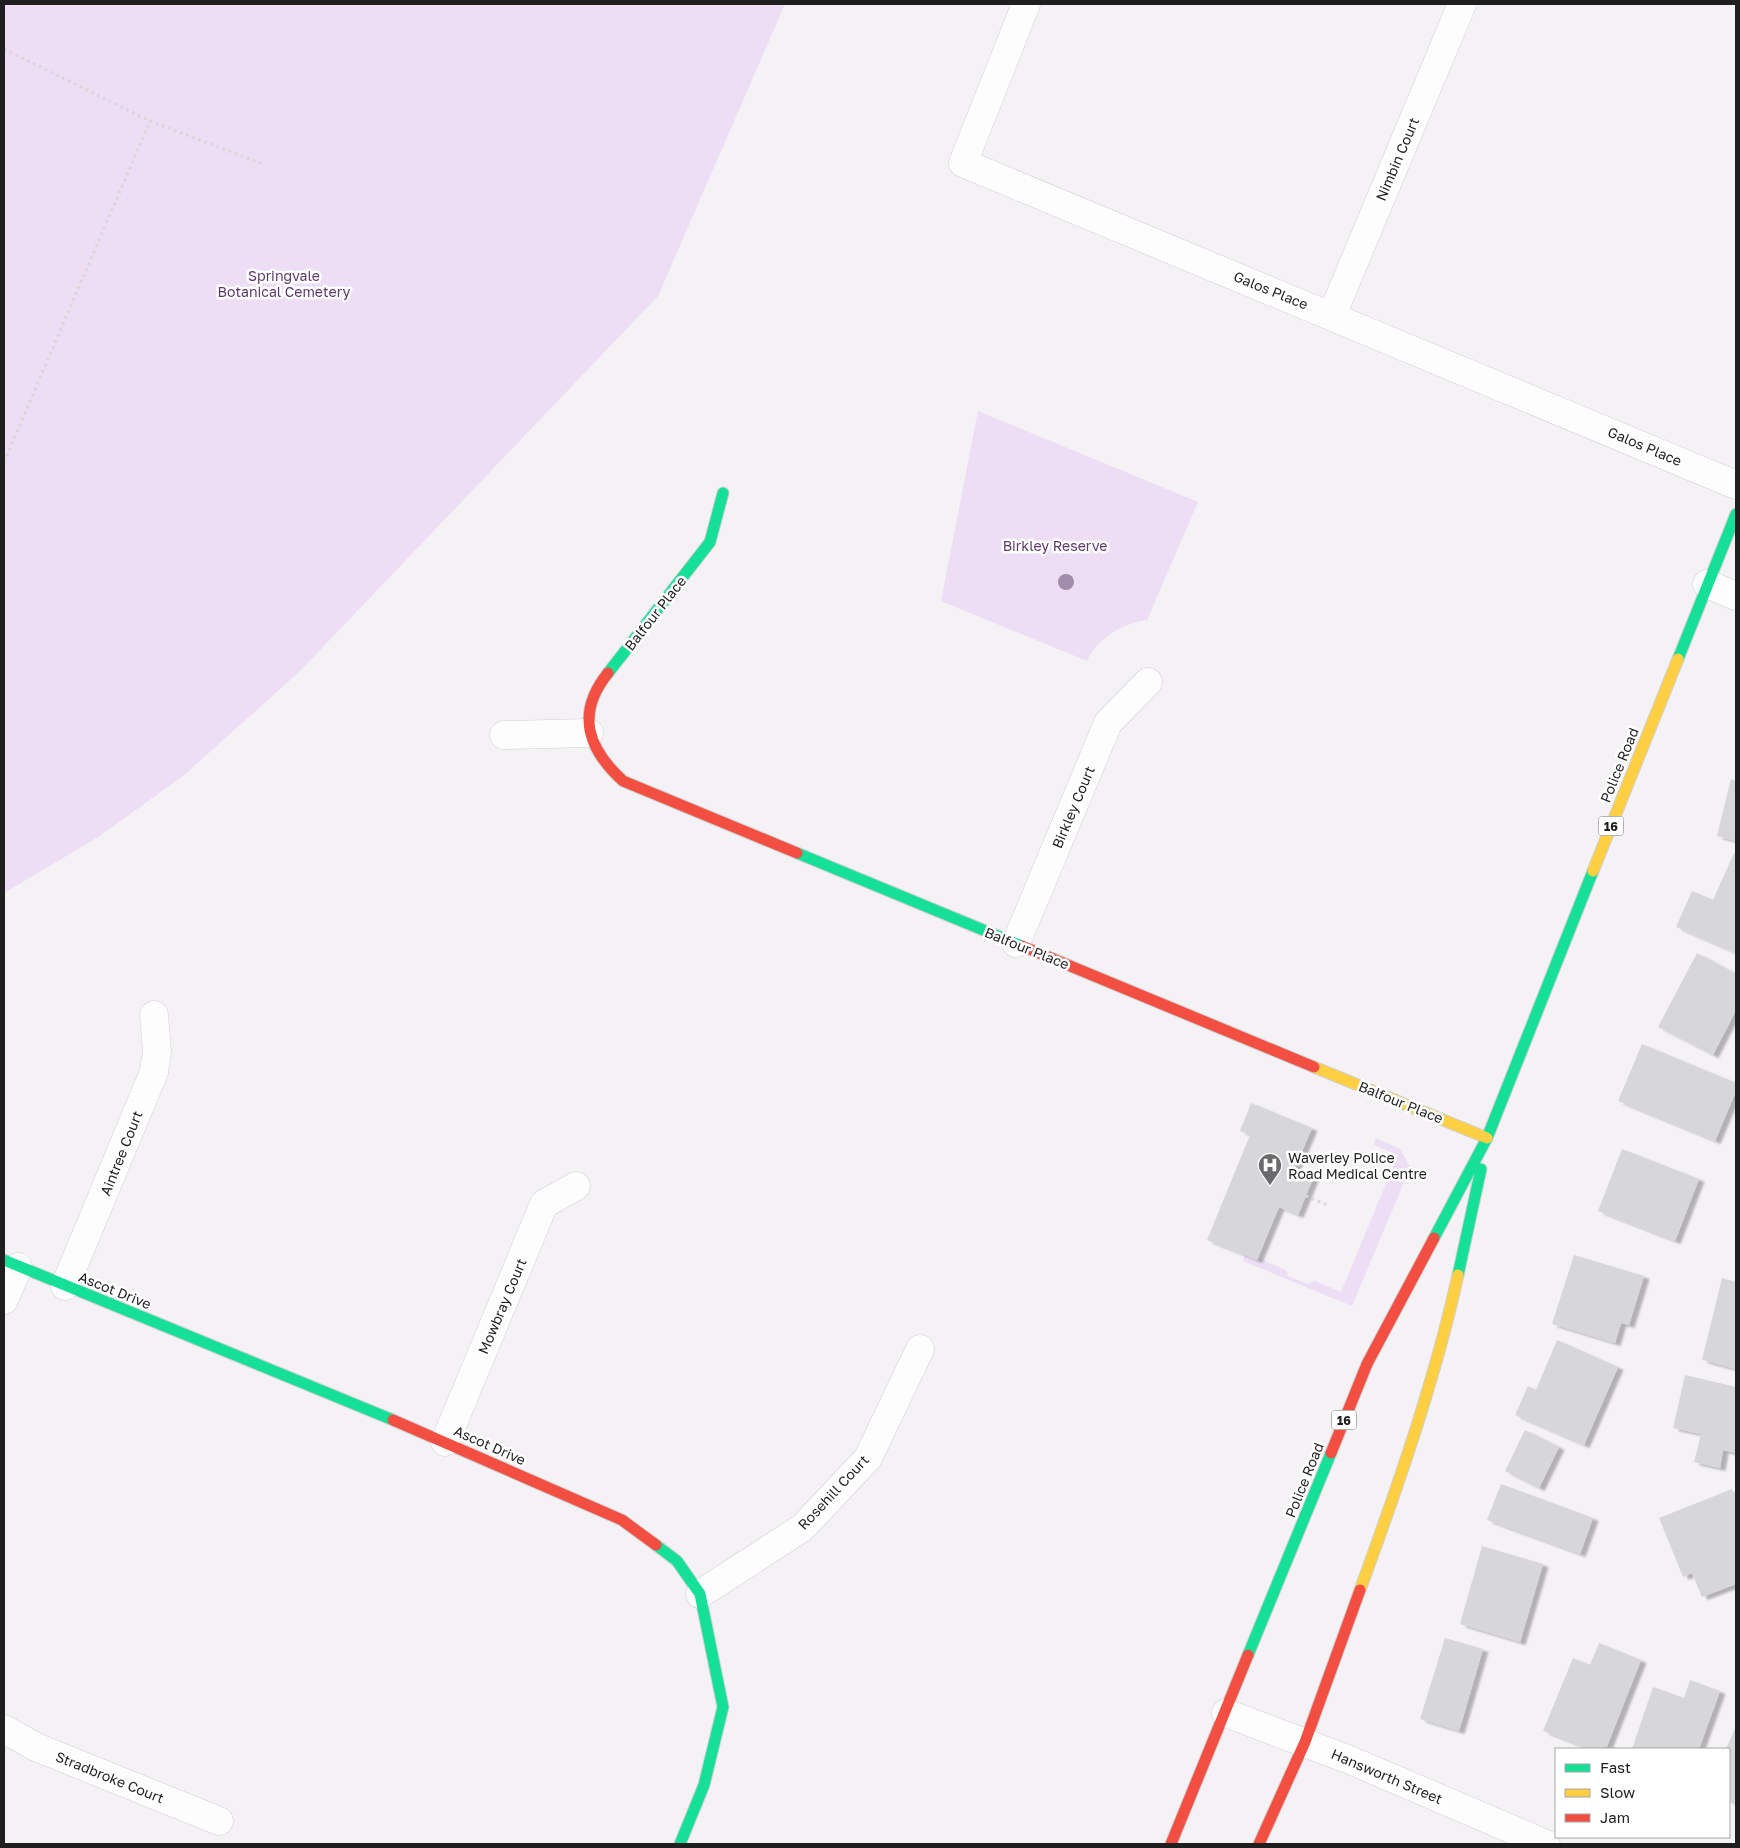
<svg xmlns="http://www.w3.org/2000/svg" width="1740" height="1848" viewBox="0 0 1740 1848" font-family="'Golos Text',sans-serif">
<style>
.green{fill:#edddf5}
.building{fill:#d7d6d8;filter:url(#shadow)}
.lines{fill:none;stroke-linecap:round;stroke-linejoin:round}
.street-casing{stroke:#d1d0d2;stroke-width:29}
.fast-casing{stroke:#d1d0d2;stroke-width:13}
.slow-casing{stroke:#d1d0d2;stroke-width:13}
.jam-casing{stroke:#d1d0d2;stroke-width:13}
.path{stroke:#d8d7d8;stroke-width:3;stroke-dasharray:2.5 4;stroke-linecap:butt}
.street{stroke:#fdfdfe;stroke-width:28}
.fast{stroke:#16e098;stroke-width:11}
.slow{stroke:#ffcf43;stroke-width:11}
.jam{stroke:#f24e42;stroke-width:11}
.tree{fill:#a28cab}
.labels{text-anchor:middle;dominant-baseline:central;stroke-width:5;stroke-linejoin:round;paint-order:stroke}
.shield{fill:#fff;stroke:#636263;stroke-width:1}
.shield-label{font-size:12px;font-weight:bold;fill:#201f20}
.street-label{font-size:14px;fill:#201f20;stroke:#fff}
.park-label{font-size:14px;fill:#5e386e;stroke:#fff}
.poi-label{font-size:14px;fill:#201f20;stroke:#fff;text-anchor:start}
</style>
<defs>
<filter id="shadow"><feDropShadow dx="5.5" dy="3" stdDeviation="1" flood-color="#0004"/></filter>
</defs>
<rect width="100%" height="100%" fill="#f4f2f5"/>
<g class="green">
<polygon points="4,4 785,4 658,296 300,671 183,776 98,837 4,893"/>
<path d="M 978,411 L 1198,502 L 1147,620 C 1123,623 1097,638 1087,661 L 941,601 Z"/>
<polygon points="1376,1138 1400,1149 1410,1168 1352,1306 1243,1261 1245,1255 1257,1260 1258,1258 1286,1270 1288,1276 1307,1284 1315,1281 1341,1292 1398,1155 1374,1145"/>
</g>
<g class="building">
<polygon points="1731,779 1736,781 1736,841 1717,836"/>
<polygon points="1734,853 1736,855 1736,953 1676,927 1692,891 1713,900"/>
<polygon points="1697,953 1736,974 1736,1010 1713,1055 1658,1027"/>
<polygon points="1642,1044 1736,1083 1736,1091 1715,1141 1618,1101"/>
<polygon points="1251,1103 1312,1128 1295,1168 1314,1176 1298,1215 1279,1207 1257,1260 1207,1240 1250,1135 1240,1131"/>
<polygon points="1622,1149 1699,1179 1675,1241 1598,1211"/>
<polygon points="1574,1255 1644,1276 1629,1325 1621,1323 1615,1343 1552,1324"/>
<polygon points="1722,1278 1736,1282 1736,1369 1702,1360"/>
<polygon points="1557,1340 1618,1367 1584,1445 1515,1415 1528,1386 1536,1390"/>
<polygon points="1685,1375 1736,1387 1736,1453 1723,1450 1720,1468 1694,1462 1701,1434 1673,1428"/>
<polygon points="1525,1430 1559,1447 1539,1488 1505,1471"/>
<polygon points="1501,1484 1593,1518 1580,1554 1487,1520"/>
<polygon points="1732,1489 1736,1499 1736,1584 1702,1597 1692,1573 1683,1577 1659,1518"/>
<polygon points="1482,1546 1543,1564 1520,1642 1460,1624"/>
<polygon points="1445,1638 1483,1649 1459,1731 1420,1719"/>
<polygon points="1599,1643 1641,1660 1606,1749 1590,1749 1543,1731 1573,1658 1590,1665"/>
<polygon points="1690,1680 1720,1691 1699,1749 1632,1749 1653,1687 1684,1698"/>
<polygon points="1736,1726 1736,1805 1729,1802 1729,1749 1726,1749"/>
</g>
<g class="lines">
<g class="street-casing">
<g id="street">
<polyline points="1026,4 963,163 1736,485"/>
<polyline points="1332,315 1462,4"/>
<polyline points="1707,584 1736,596"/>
<polyline points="504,735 589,733"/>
<polyline points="1016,943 1108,723 1148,682"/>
<polyline points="65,1286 154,1072 157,1051 154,1015"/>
<polyline points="4,1300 18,1267"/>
<polyline points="445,1442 544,1204 576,1186"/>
<polyline points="700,1594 802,1528 868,1458 920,1349"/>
<polyline points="1226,1713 1350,1760 1546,1844"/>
<polyline points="4,1729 36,1747 219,1821"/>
</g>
</g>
<g class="fast-casing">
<g id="fast">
<polyline points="1678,659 1736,514"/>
<polyline points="608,673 710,542 723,493"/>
<polyline points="797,853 1022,946"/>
<polyline points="1434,1238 1487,1138 1593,871"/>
<polyline points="4,1260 393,1420"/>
<polyline points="1458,1275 1481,1169"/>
<polyline points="656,1545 677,1561 700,1594 723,1707 704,1785 680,1844"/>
<polyline points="1248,1655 1331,1453"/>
</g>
</g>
<g class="slow-casing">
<g id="slow">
<polyline points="1593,871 1678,659"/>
<polyline points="1314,1067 1487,1138"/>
<path d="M 1360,1590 C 1397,1489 1435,1380 1458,1275"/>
</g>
</g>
<g class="jam-casing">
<g id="jam">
<path d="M 608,673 C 575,714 588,749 623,781 L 797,853"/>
<polyline points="1022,946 1314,1067"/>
<polyline points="393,1420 622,1520 656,1545"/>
<polyline points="1331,1453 1367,1364 1434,1238"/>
<polyline points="1171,1844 1248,1655"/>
<polyline points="1259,1844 1305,1742 1360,1590"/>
</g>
</g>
<g class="path">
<polyline points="4,49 150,121 263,164"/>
<polyline points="4,462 150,121"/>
<polyline points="1306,1196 1330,1206"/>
</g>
<use href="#street" class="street"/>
<use href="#fast" class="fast"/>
<use href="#slow" class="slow"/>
<use href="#jam" class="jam"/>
</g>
<circle class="tree" cx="1066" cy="582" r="8"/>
<defs>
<g id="hospital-pin" transform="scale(1.25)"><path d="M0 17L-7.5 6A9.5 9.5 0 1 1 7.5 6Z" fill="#6a696b" stroke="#fff"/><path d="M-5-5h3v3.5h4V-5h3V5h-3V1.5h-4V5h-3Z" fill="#fff"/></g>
</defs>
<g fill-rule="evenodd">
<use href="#hospital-pin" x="1270" y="1165"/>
</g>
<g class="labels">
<g class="shield">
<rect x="1598.5" y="816.5" width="25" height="19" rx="4"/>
<rect x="1331.5" y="1410.5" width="25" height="19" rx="4"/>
</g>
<g class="shield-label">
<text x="1611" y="826">16</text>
<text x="1344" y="1420">16</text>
</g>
<g class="street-label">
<text transform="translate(1397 159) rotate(-67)">Nimbin Court</text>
<text transform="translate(1271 290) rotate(22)">Galos Place</text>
<text transform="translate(1645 446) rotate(23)">Galos Place</text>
<text transform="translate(655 613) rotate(-52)">Balfour Place</text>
<text transform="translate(1619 765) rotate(-68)">Police Road</text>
<text transform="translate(1073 807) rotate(-67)">Birkley Court</text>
<text transform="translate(1027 948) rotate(22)">Balfour Place</text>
<text transform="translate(1401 1102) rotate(22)">Balfour Place</text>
<text transform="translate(121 1153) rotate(-68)">Aintree Court</text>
<text transform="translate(115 1290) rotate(22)">Ascot Drive</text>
<text transform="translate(502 1306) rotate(-67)">Mowbray Court</text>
<text transform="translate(490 1445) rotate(24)">Ascot Drive</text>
<text transform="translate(1304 1480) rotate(-68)">Police Road</text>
<text transform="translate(833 1492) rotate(-47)">Rosehill Court</text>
<text transform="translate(1387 1776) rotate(23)">Hansworth Street</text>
<text transform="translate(110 1777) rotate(22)">Stradbroke Court</text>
</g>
<g class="park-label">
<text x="284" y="275">Springvale<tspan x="284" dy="16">Botanical Cemetery</tspan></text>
<text x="1055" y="545">Birkley Reserve</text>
</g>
<g class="poi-label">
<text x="1288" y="1157">Waverley Police<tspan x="1288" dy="16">Road Medical Centre</tspan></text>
</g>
</g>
<rect width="1740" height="1848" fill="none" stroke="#201f20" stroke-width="10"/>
<rect x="1555" y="1748" width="175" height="90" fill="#ffffff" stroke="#a6a5a6"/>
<rect x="1565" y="1764" width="25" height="8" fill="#16e098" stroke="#a6a5a6"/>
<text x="1600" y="1773" font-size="15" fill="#201f20">Fast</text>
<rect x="1565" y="1789" width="25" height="8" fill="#ffcf43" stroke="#a6a5a6"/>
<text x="1600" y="1798" font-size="15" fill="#201f20">Slow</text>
<rect x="1565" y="1814" width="25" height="8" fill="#f24e42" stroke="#a6a5a6"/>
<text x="1600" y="1823" font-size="15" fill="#201f20">Jam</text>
</svg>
